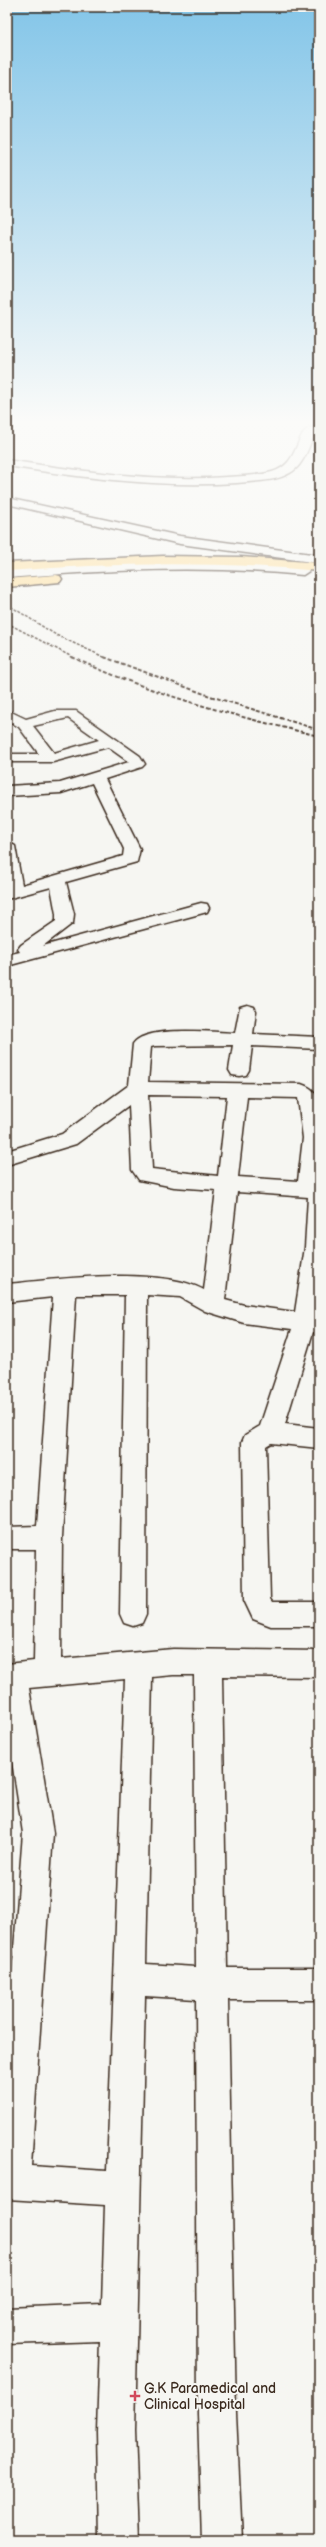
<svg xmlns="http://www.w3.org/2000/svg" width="326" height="2547" viewBox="0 0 326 2547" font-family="'Balsamiq Sans',sans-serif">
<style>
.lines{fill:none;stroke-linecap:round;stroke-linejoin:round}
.minor-casing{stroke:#3b2a1e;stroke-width:3}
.highway-casing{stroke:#3b2a1e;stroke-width:3}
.minor{fill:#f6f6f2;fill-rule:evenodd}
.highway{fill:#fedd96;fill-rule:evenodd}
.rail-far1{stroke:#3b2a1e;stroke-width:1.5;stroke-dasharray:3 1.5;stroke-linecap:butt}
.rail{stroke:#3b2a1e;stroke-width:2;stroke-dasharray:4 2;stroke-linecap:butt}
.poi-dot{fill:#d1495b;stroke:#f6f6f2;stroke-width:1.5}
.labels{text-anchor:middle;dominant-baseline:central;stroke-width:4;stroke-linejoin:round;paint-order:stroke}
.near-poi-label{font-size:14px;fill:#3b2a1e;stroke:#f6f6f2;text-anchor:start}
</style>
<rect width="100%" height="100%" fill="#f6f6f2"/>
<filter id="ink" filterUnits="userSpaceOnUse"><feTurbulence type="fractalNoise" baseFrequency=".025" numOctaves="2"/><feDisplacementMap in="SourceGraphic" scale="8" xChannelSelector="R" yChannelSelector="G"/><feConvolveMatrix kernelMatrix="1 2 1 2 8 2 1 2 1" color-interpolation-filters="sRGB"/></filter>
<g filter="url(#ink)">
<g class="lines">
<g class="minor-casing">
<g id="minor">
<path d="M 312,427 L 317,430 C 308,444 306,464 290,473 C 275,482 254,481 237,483 C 159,488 84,478 7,466 L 7,460 C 80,471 153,482 227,477 C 242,476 258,476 272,472 C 301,464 294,431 312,427 Z"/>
<polygon points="7,498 180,536 319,555 319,563 180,544 7,504"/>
<path d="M 155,561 C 175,561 302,560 309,571 L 303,575 C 204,565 106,570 7,578 L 7,570 Z"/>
<path d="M 7,710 L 26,719 L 55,711 L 76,711 L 140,756 L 145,764 L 142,767 L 105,779 L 140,849 L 137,862 L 66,882 L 74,914 L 73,923 L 43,946 L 201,903 L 207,904 L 209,908 L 207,912 L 7,966 L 7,955 L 20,952 L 18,949 L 21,945 L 56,921 L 56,914 L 51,887 L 7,899 L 7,841 L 15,846 L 22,885 L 123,856 L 124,849 L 92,783 L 61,793 L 7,796 L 7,786 L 60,783 L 129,762 L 108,747 L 53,762 L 7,762 L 7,754 L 39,754 L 19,727 L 7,720 ZM 68,718 L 99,740 L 54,753 L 33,726 Z"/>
<path d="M 247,1005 L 254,1007 L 256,1011 L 253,1034 L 319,1037 L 319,1049 L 252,1046 L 249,1070 L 246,1075 L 239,1076 L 232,1075 L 229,1070 L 233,1045 L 155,1046 L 151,1047 L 148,1082 L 301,1084 C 316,1089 317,1095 319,1110 L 319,1333 L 313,1332 L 285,1424 L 319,1428 L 319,1448 L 271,1443 L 266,1446 L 270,1599 L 272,1602 L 319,1602 L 319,1626 L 271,1626 L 253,1619 L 244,1600 L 242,1442 L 245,1435 L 260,1426 L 292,1329 L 244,1323 L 205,1311 L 180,1297 L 147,1295 L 146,1614 L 142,1623 L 133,1626 L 124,1623 L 120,1614 L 125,1295 L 76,1295 L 62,1537 L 61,1659 L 173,1649 L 319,1651 L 319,1677 L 222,1676 L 227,1968 L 319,1968 L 319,2000 L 228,2000 L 236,2414 L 242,2540 L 202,2540 L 198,2414 L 196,1999 L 145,1996 L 135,2431 L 139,2540 L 99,2540 L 97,2431 L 100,2341 L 7,2344 L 7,2308 L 102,2304 L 105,2205 L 7,2199 L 7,2039 L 23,1833 L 7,1728 L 7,1664 L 34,1661 L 36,1549 L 7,1549 L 7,1527 L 37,1526 L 53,1297 L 7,1302 L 7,1284 C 58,1279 160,1266 204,1290 L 216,1190 L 174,1187 L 139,1180 L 132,1170 L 129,1105 L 76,1144 L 7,1165 L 7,1151 L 62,1134 L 129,1085 L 133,1044 C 145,1025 213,1032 235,1033 L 240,1007 ZM 148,1095 L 227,1096 L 218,1176 L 152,1169 ZM 247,1097 L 298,1098 L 303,1138 L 298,1181 L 238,1177 ZM 237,1192 L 308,1197 L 305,1247 L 295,1312 L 244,1305 L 225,1300 ZM 173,1675 L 194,1675 L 196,1967 L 146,1964 L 152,1677 ZM 125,1679 L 107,2171 L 31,2166 L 53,1833 L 29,1688 Z"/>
</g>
</g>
<g class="highway-casing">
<g id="highway">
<path d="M 163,556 L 241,557 L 319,563 L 319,571 C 215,561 111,563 7,571 L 7,563 Z"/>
<polygon points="56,575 60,576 62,579 60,582 7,587 7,579"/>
</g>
</g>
<use href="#minor" class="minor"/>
<use href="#highway" class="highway"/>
<g class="rail-far1">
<polyline points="7,604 56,635 106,658"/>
<polyline points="7,623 74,658"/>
</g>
<g class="rail">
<path d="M 72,657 C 150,694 235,716 319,736"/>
<polyline points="104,657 210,696 319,730"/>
</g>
</g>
</g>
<linearGradient id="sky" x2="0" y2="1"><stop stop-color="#83c5e8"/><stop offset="0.54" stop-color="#fbfbf9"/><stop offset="1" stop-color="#fbfbf9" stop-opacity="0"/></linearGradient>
<rect width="326" height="782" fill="url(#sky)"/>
<path class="poi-dot" d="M133 2390h4v4h4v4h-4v4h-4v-4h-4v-4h4z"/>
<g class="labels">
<g class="near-poi-label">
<text x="144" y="2388">G.K Paramedical and<tspan x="144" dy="16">Clinical Hospital</tspan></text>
</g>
</g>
<rect width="326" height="2547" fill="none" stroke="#f6f6f2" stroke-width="24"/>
<rect x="12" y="12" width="302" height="2523" fill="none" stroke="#3b2a1e" stroke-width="1.5" filter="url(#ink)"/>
</svg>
